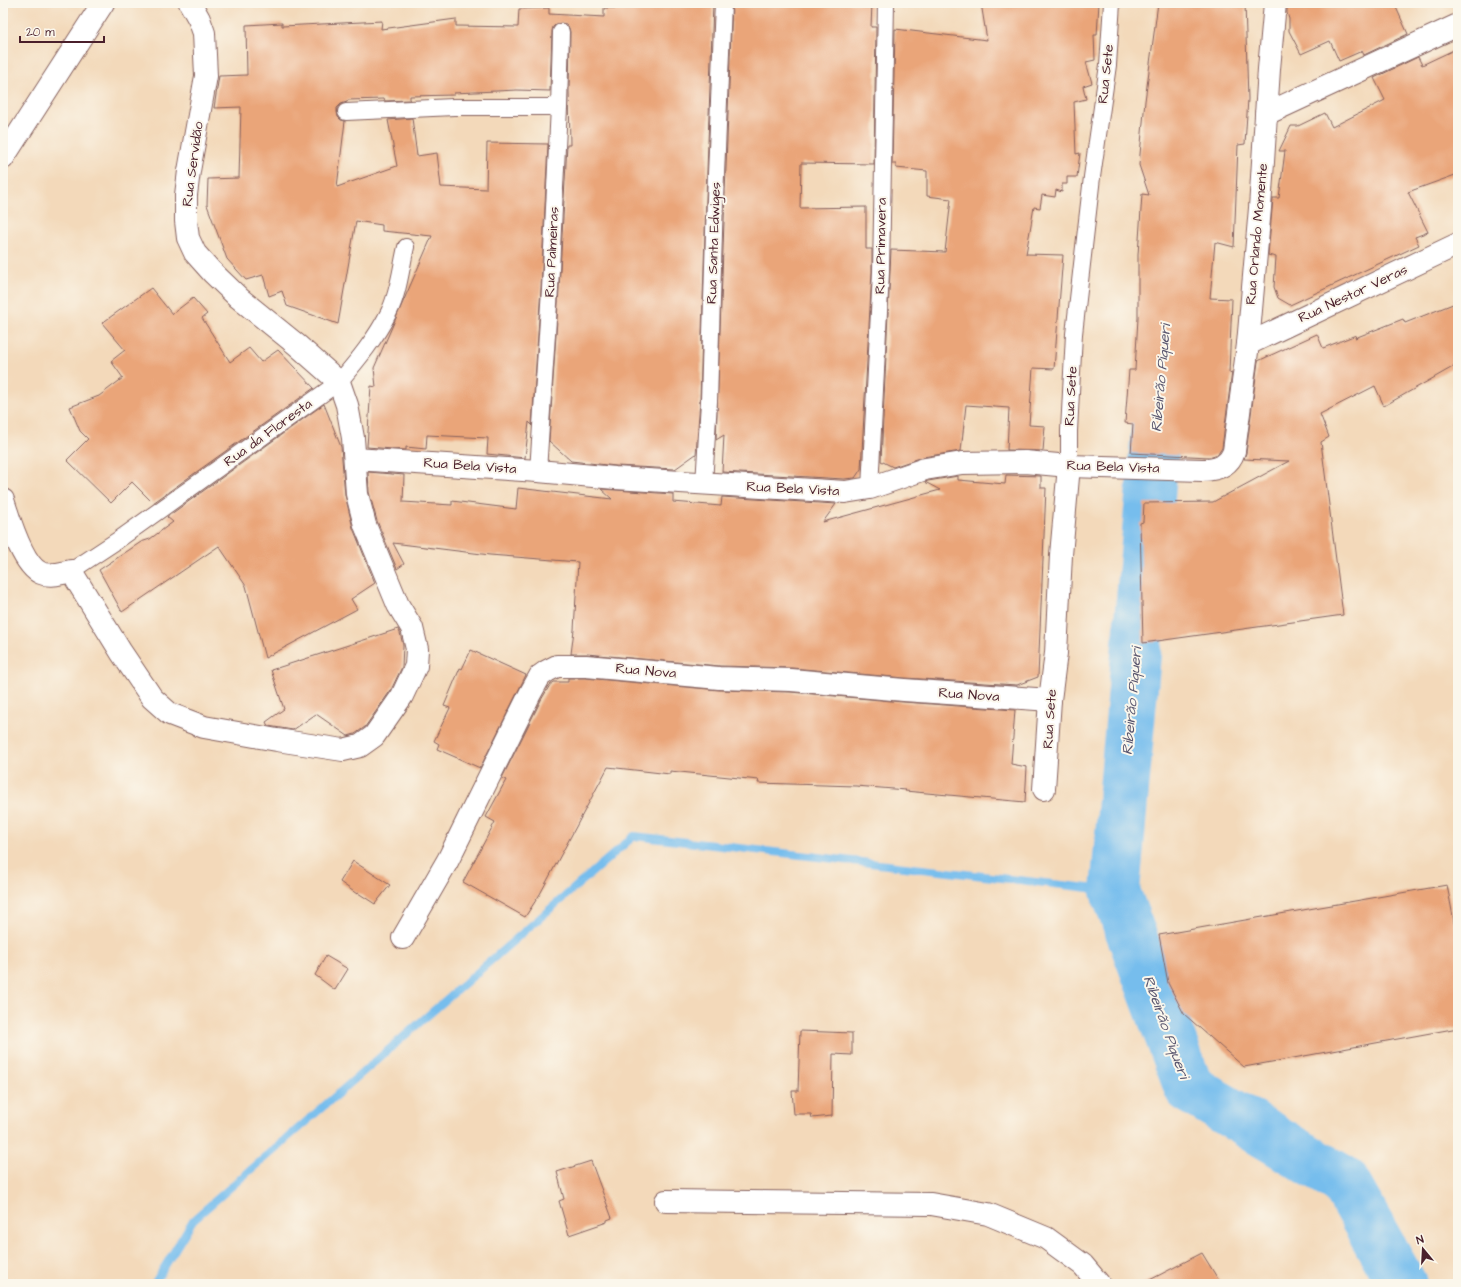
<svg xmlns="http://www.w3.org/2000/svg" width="1461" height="1287" viewBox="0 0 1461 1287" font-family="'Architects Daughter',sans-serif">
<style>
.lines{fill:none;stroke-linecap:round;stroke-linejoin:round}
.stream{stroke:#76bded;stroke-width:8}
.river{stroke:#76bded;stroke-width:50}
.building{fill:#eaa579}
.service-casing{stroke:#85605d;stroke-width:18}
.minor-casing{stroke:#85605d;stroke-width:24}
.service{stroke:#fff;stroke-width:16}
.minor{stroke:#fff;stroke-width:22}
.labels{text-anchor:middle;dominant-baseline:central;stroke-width:4;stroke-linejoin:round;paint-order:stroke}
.street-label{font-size:14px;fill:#4a1f2b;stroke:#fbf7ec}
.water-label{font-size:15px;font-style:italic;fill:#59566f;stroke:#fbf7ec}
</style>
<rect width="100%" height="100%" fill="#fbf7ec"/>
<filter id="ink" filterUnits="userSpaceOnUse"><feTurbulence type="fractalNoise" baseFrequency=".025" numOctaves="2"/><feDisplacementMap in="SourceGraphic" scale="8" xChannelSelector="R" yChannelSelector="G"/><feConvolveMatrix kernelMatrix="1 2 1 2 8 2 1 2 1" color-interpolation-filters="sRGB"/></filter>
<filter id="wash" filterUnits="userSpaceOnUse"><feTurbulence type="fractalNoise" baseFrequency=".012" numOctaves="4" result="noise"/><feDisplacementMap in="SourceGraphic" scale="16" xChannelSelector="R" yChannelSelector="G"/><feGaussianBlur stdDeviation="0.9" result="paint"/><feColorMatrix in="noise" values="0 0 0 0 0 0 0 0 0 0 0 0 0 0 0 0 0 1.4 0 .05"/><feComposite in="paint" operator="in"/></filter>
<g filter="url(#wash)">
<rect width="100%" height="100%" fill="#f3d9ba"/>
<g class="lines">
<polyline class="stream" points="154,1284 193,1220 634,836 1115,891"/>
<polyline class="river" points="1160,385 1115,891 1189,1088 1344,1181 1402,1284"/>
</g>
<g id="blocks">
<g class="building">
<polygon points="616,3 713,3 706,199 700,401 696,454 675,469 616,466 571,461 549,441 559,289 567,145 570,145 569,91 570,32 569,28 566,24 561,23 556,24 553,27 552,31 550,91 517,90 454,93 454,95 410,96 410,100 385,101 384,99 348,100 347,102 341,104 337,108 337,112 338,117 341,120 345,121 337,187 397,166 388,120 412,118 417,156 437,153 441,187 486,189 487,143 548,144 541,288 532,425 529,422 525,458 487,454 488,438 427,435 426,449 406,447 406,450 367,447 371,386 376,387 374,368 432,236 382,231 382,225 356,221 338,324 287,306 282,291 269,296 263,275 246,280 227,259 207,205 208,179 239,178 241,107 214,108 219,76 247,75 246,25 282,23 282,26 382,21 381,29 456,19 456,26 518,27 519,9 549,8 549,14 604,17 604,8 616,8"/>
<polygon points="732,3 872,3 871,27 876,27 874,164 801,163 800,208 866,207 866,249 872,249 872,272 861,469 855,478 844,479 722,472 724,435 716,440"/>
<polygon points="981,3 1099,3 1097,35 1094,35 1095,60 1086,62 1092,83 1083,86 1086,99 1074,102 1076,154 1080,153 1077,177 1067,177 1067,184 1062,184 1062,192 1056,190 1055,197 1042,195 1040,208 1034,207 1026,254 1063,255 1054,369 1033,368 1029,425 1045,426 1043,451 1007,450 1009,408 966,405 961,451 923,457 893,467 881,461 891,250 945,252 951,199 927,196 927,171 896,168 896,164 892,164 895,29 987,40"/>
<polygon points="1158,3 1245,3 1248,99 1245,144 1238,145 1234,247 1215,242 1210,298 1232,299 1229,373 1232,372 1222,448 1218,454 1209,457 1131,453 1133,424 1125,423 1129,370 1135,370 1138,318 1138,255 1142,194 1149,195 1139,165 1145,101"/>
<polygon points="1287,3 1394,3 1408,34 1364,55 1362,51 1339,61 1330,41 1301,54 1289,31 1289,19 1287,13"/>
<polygon points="1458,48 1458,174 1408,192 1428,232 1415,237 1419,245 1290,305 1278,298 1274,287 1276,257 1268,255 1273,198 1279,198 1285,151 1279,151 1291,126 1298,126 1325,113 1332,127 1385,100 1374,78 1418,57 1422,65"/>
<polygon points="151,288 172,314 193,298 207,314 202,318 230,362 249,348 261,362 278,350 314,388 153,503 132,482 111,503 67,460 88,439 80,431 70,407 99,396 123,378 111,361 125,350 102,323"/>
<polygon points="1458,302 1458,364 1384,406 1375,386 1320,414 1329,437 1321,442 1343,615 1143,643 1140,523 1143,522 1144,503 1213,502 1289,461 1244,459 1246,453 1258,361 1317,334 1323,348 1356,335 1355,338 1403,319 1405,323"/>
<polygon points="324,404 341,447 345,495 353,528 375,583 351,599 357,609 265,658 246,586 219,546 122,612 99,570 141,542 150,539 173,522 167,517"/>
<polygon points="368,472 404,475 403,502 452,505 452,501 516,509 518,488 612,499 601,489 673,494 673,502 721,506 722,497 836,504 823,522 940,490 925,482 928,481 958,476 958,480 1005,484 1006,475 1041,476 1041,488 1046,488 1038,677 1017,685 905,678 792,668 720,666 587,654 571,654 574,630 578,562 490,555 393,543 404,564 397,569 377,521 369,492"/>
<polygon points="398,629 400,633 403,645 402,667 391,690 365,727 355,734 348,736 316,714 293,730 268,726 266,722 284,709 271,670"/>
<polygon points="471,650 526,675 480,768 437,749 439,744 434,741 450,708 444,706 460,668 462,669"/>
<polygon points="568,678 585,678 719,690 790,692 903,702 1015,710 1011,764 1027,767 1025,802 905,791 906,790 856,786 758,783 759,780 670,771 670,774 608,767 540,894 525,917 463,882 495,822 486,817 506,780 502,778 541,700 550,685 554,682 568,682"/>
<polygon points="353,861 390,885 375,904 358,893 357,894 340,882"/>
<polygon points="1447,885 1458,943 1458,1028 1244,1067 1184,1014 1168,983 1159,935"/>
<polygon points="326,956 348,969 335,990 315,975"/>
<polygon points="800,1031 852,1033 852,1055 833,1054 832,1116 812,1118 811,1114 794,1114 792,1091 798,1091"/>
<polygon points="591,1161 612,1218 607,1220 607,1222 569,1235 559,1201 564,1199 557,1172"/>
<polygon points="1202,1253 1221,1284 1142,1284"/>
</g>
</g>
</g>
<g filter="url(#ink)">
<use href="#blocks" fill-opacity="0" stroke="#85605d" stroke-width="1"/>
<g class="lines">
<g class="service-casing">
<g id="service">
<polyline points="346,112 454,107 559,107"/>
<polyline points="1069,466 1069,431 1074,334 1092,177 1108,65 1112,3"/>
<polyline points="538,471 550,289 559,107 561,32"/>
<polyline points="704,484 709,401 715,199 723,3"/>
<polyline points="870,488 881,272 886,3"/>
<path d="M 71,571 L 118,540 L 339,382 C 358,360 376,338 389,312 C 399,292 401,268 406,247"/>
</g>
</g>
<g class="minor-casing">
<g id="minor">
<polyline points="1266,114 1458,25"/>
<polyline points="3,158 103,3"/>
<polyline points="1248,344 1458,244"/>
<path d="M 355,459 L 538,471 L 615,478 L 845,492 L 870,488 L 925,469 L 962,463 L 1025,462 L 1069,466 L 1202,470 C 1217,470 1229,466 1234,451 L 1248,344 L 1260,208 L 1269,69 L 1275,3"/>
<path d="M 3,500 C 9,518 22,565 41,573 C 50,577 62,573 71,571 L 121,652 L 152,698 L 170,714 L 204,727 L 277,740 L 343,750 L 360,746 L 374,736 L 402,696 L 416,666 L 417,649 L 412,628 L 398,605 L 365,525 L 357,494 L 353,438 L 347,405 L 339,382 L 297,345 L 239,298 L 212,272 L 195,253 L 188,238 L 186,221 L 186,195 L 189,171 L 206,76 L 204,33 L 199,19 L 190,3"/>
<polyline points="1044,789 1050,700 1056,653 1061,555 1069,466"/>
<polyline points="403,938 448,860 530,694 540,676 547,671 557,666 586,666 719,678 791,680 904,690 1050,700"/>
<polyline points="666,1201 931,1204 988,1214 1046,1238 1083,1265 1099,1284"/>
</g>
</g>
<use href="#service" class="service"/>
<use href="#minor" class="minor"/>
</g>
</g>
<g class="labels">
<g class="street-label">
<text transform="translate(1106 74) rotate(-84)">Rua Sete</text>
<text transform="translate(193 164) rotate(-82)">Rua Servidão</text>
<text transform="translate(1257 234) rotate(-85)">Rua Orlando Momente</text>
<text transform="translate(714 243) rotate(-88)">Rua Santa Edwiges</text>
<text transform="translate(881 246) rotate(-89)">Rua Primavera</text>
<text transform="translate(552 252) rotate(-87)">Rua Palmeiras</text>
<text transform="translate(1353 294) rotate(-25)">Rua Nestor Veras</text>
<text transform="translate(1071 396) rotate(-87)">Rua Sete</text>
<text transform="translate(268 433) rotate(-36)">Rua da Floresta</text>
<text transform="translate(470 466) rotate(4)">Rua Bela Vista</text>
<text transform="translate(1113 467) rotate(2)">Rua Bela Vista</text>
<text transform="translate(793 489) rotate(3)">Rua Bela Vista</text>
<text transform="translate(646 671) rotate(5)">Rua Nova</text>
<text transform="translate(969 695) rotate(4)">Rua Nova</text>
<text transform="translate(1050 719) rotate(-86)">Rua Sete</text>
</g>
<g class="water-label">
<text transform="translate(1161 378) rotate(-85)">Ribeirão Piqueri</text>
<text transform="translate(1132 701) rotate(-85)">Ribeirão Piqueri</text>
<text transform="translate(1166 1027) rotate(70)">Ribeirão Piqueri</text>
</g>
</g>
<rect width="1461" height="1287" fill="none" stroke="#fbf7ec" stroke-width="16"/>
<g transform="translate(1423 1249) rotate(342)" stroke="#fbf7ec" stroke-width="3" paint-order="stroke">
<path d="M0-3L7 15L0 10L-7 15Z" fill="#4a1f2b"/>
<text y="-6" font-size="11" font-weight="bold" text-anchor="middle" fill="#4a1f2b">N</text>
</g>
<path d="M20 36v6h84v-6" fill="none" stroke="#4a1f2b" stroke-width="2"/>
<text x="26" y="36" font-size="12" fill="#4a1f2b" stroke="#fbf7ec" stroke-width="3" paint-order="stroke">20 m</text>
</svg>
